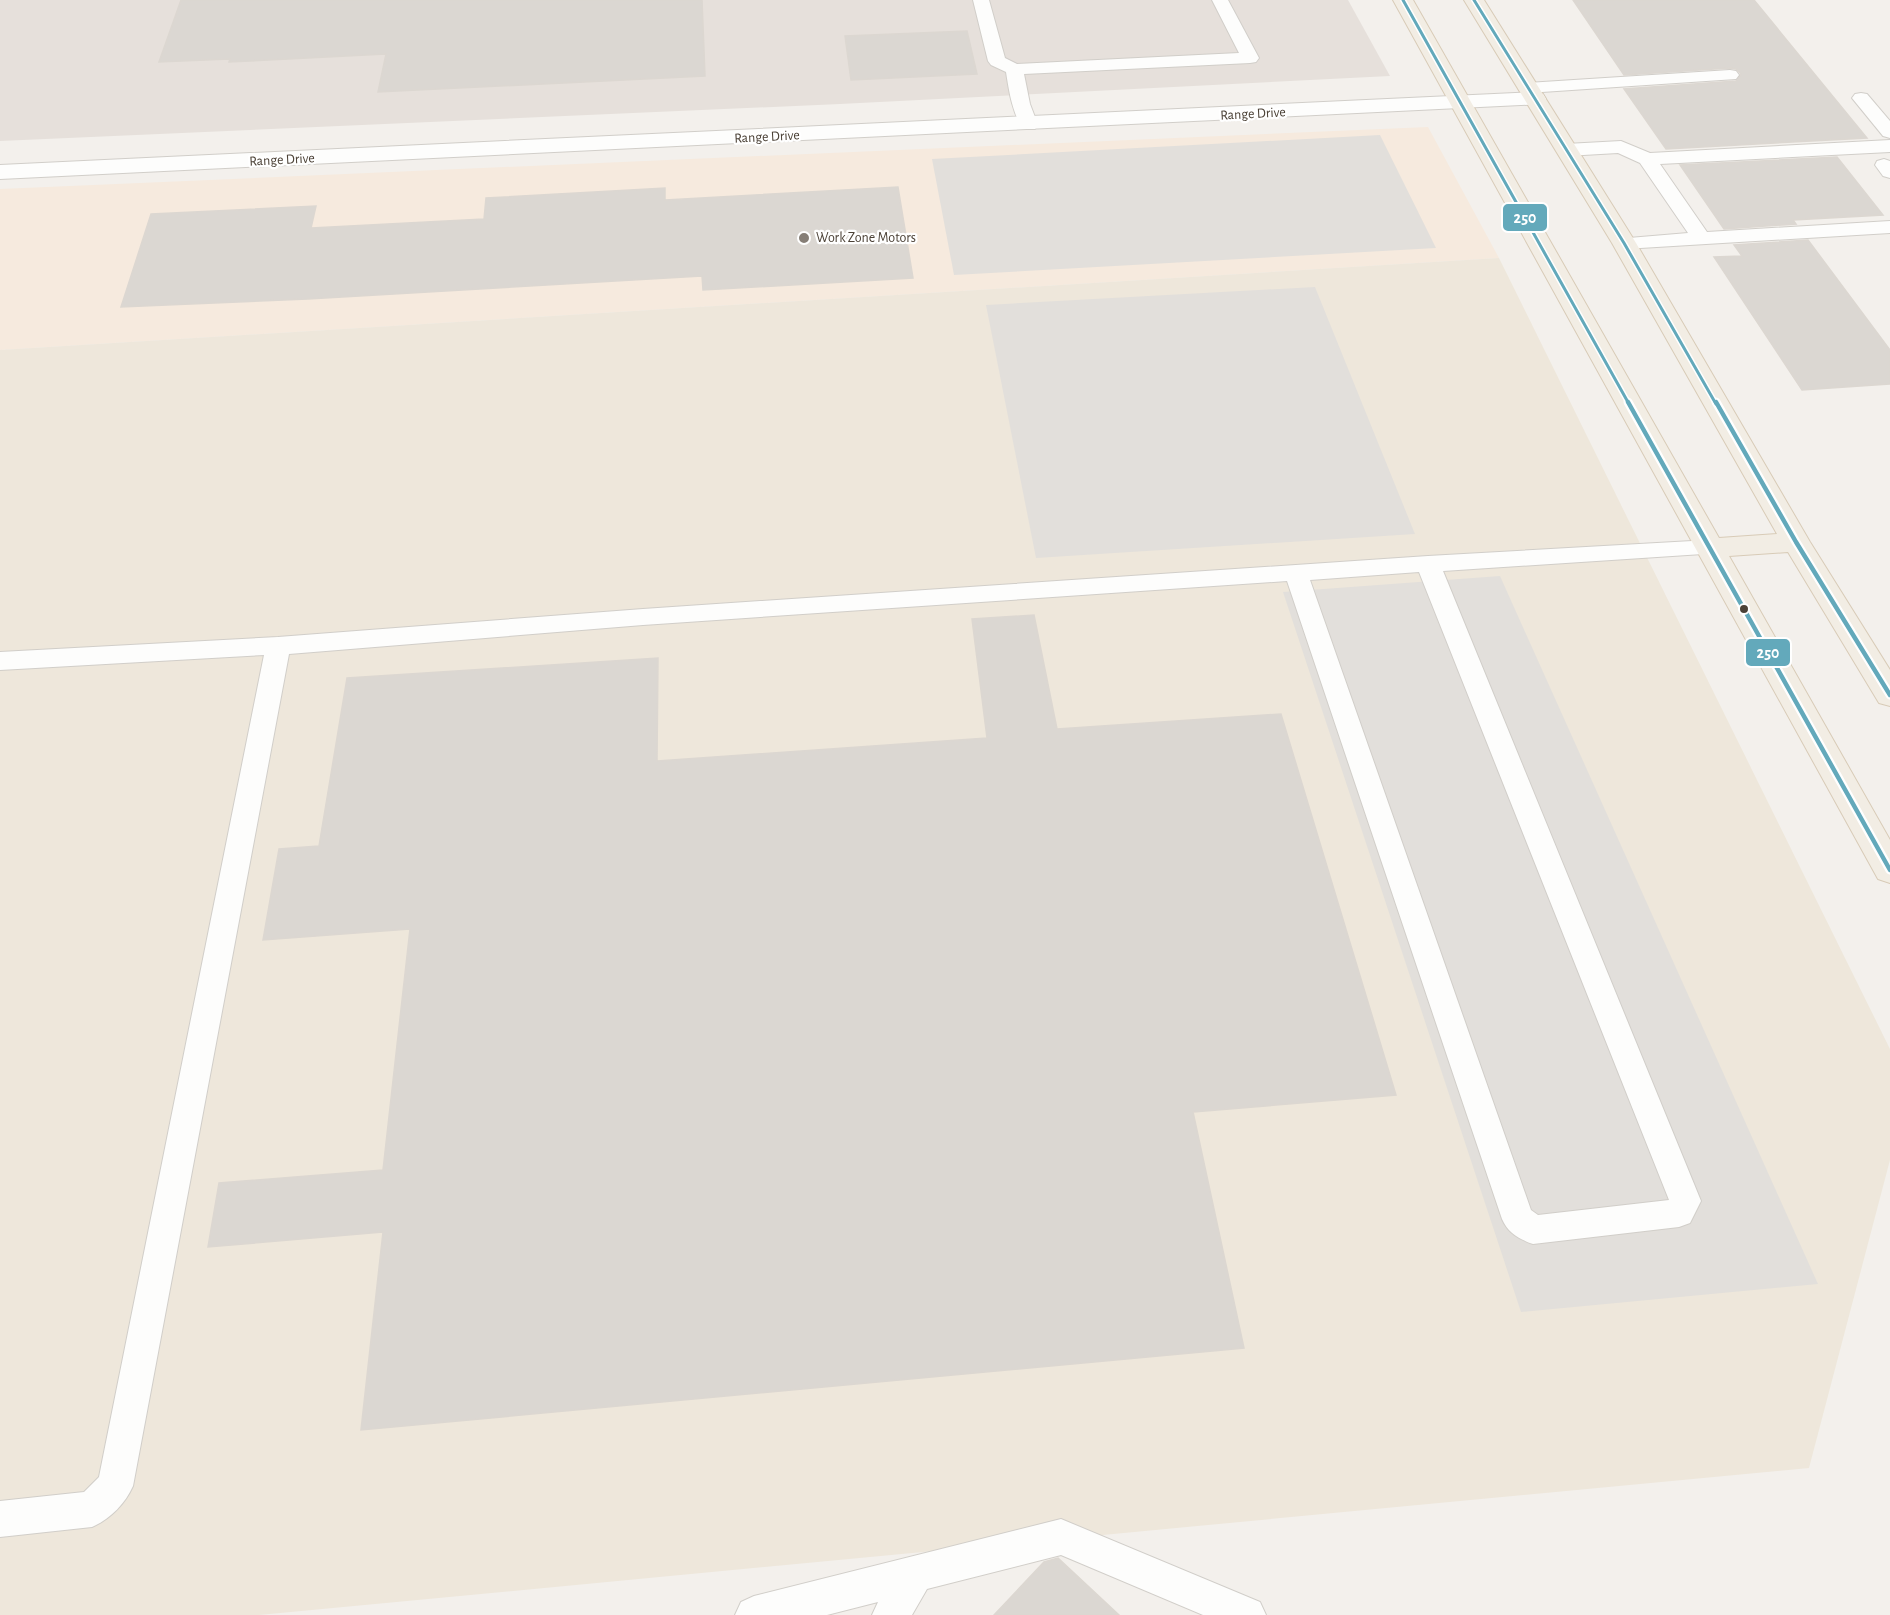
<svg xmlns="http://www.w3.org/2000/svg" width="1890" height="1615" viewBox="0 0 1890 1615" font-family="'Alegreya Sans',sans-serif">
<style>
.commercial{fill:#f6eade}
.industrial{fill:#e6e0db}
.education{fill:#eee7db}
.parking{fill:#e2dfdb}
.building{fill:#dbd7d2;stroke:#dcd7d1;stroke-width:1.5}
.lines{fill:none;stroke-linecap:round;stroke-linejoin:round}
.service-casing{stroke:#d1cec9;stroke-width:2}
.minor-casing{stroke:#d1cec9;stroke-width:2}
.primary-casing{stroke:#d8cbb7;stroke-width:2}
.service{fill:#fdfdfc;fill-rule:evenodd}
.minor{fill:#fdfdfc;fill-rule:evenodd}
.primary{fill:#f2ede4;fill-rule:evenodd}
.bus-1-far1-casing{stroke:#fff;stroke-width:6}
.bus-1-casing{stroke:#fff;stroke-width:9}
.bus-1-far1{stroke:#63a9bb;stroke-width:3}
.bus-1{stroke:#63a9bb;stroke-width:4.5}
.poi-dot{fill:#867e76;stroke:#fff;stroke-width:2}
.bus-dot{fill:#4b4136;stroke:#fff;stroke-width:2}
.labels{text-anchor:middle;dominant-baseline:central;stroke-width:4.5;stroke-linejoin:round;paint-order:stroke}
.far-street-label{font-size:14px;fill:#4b4136;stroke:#fff}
.far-poi-label{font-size:14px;fill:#4b4136;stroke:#fff;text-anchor:start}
.line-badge{stroke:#fff;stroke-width:2}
.badge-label{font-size:16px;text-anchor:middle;font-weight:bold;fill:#fff}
</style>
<rect width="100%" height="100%" fill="#f3f0ec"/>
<polygon class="commercial" points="1428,127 1499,258 0,350 0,189"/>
<polygon class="industrial" points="0,0 1348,0 1390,76 840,104 0,141"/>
<polygon class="education" points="1499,258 1890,1049 1890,1160 1809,1468 259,1615 0,1615 0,350"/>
<g class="parking">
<polygon points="1380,135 1436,248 954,275 932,159"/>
<polygon points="1315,287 1415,534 1036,558 986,305"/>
<polygon points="1500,576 1818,1284 1521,1312 1283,592"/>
</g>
<g class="building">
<polygon points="181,0 702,0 705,76 378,92 386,54 229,62 230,59 159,62"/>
<polygon points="1573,0 1754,0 1867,138 1666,149 1624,89 1736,81 1741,74 1736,69 1730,68 1624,75"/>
<polygon points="967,31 977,74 851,80 845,36"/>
<polygon points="1837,157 1883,215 1793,220 1796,224 1724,229 1680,165"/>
<polygon points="898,187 913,278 703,290 702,276 308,299 121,307 151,214 316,206 311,228 484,219 486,198 665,188 665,200"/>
<polygon points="1808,240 1890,350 1890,384 1802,390 1714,257 1742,256 1734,245"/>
<polygon points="1034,615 1057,729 1281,714 1396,1095 1193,1112 1244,1348 361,1430 383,1232 208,1247 219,1183 383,1170 410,929 263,940 279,849 319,846 347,678 658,658 657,761 987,738 972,619"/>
<polygon points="1058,1558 1119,1615 994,1615 1044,1562"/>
</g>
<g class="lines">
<g class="service-casing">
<g id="service">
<path d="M 973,0 L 989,0 L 1005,58 L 1017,64 L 1239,53 L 1212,0 L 1228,0 L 1259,58 L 1256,62 L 1250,63 L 1024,74 L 1030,104 L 1038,125 L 1035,129 L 1023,129 C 1012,112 1009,91 1006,72 L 991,65 L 988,61 Z"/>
<polygon points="1730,70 1736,71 1739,75 1736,79 1527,93 1521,92 1518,88 1521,84 1527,83"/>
<polygon points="1861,93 1867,94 1890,121 1890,138 1883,136 1852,98 1855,94"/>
<polygon points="1890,140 1890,152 1660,164 1707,232 1890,221 1890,233 1624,249 1617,247 1614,243 1617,239 1688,233 1640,163 1618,153 1566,156 1559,154 1557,150 1559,146 1566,144 1621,141 1650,153"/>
<polygon points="1884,159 1890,161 1890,178 1883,176 1875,165 1877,161"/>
<path d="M 1710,540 L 1718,543 L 1722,548 L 1718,553 L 1443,571 L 1701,1201 L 1690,1223 L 1679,1227 L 1533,1244 C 1519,1239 1508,1233 1502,1219 L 1287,581 L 643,625 L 289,654 L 133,1486 C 125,1504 110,1519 92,1527 L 0,1537 L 0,1501 L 84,1492 L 99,1477 L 264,655 L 0,670 L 0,652 L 278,637 L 643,609 L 1428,556 ZM 1419,572 L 1669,1200 L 1538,1215 L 1531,1210 L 1310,580 Z"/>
<polygon points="1061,1519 1260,1602 1266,1615 1203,1615 1061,1555 927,1589 912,1615 872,1615 878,1602 827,1615 735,1615 741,1602 754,1596"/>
</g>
</g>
<g class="minor-casing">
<polygon id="minor" points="1535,92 1543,94 1546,99 1543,104 0,179 0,165"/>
</g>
<g class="primary-casing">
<polygon id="primary" points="1393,0 1413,0 1719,538 1777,534 1612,243 1464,0 1484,0 1636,243 1810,542 1890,670 1890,706 1879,703 1788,552 1729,556 1890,840 1890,883 1878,879"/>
</g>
<use href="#service" class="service"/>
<use href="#minor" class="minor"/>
<use href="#primary" class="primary"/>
<g class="bus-1-far1-casing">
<g id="bus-1-far1">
<polyline points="1403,0 1629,404"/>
<polyline points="1474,0 1624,243 1716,404"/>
</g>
</g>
<g class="bus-1-casing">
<g id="bus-1">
<polyline points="1628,402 1890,870"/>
<polyline points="1716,402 1796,542 1890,695"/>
</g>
</g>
<use href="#bus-1-far1" class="bus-1-far1"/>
<use href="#bus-1" class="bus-1"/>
</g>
<circle class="poi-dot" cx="804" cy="238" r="6"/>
<circle class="bus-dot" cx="1744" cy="609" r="5"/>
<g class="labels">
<g class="far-street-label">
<text transform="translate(1253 114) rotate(-3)">Range Drive</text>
<text transform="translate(767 137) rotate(-3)">Range Drive</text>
<text transform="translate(282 160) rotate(-3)">Range Drive</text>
</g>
<g class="far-poi-label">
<text x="816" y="238">Work Zone Motors</text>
</g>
</g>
<g class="line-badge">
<rect x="1502" y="203" width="46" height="29" rx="6" fill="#63a9bb"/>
<rect x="1745" y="638" width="46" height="29" rx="6" fill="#63a9bb"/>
</g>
<g class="badge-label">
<text x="1525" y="223">250</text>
<text x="1768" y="658">250</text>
</g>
</svg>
